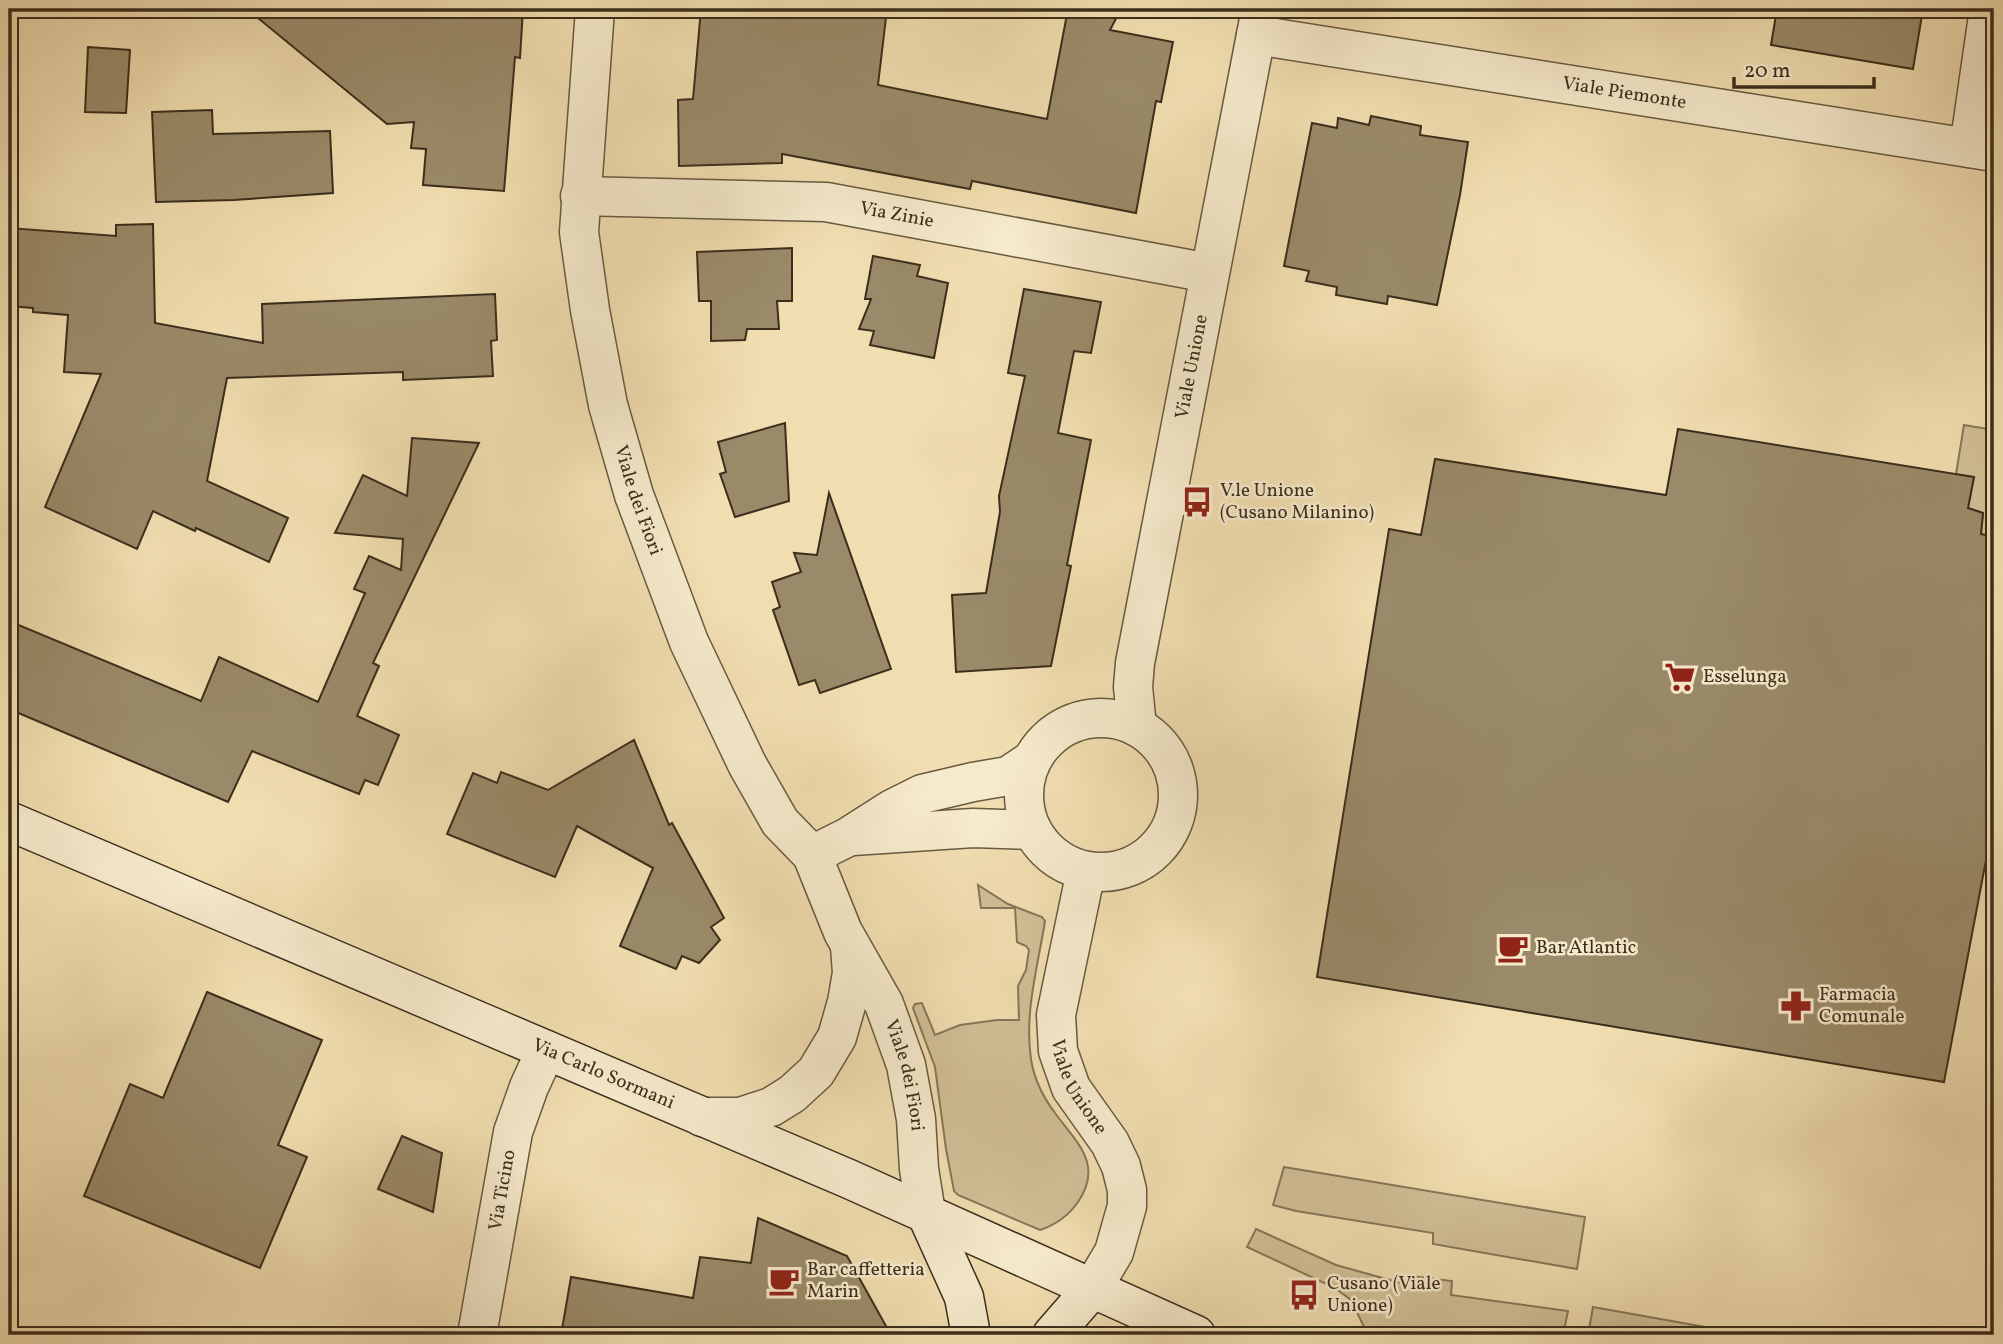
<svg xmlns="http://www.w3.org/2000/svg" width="2003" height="1344" viewBox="0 0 2003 1344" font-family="Vollkorn,serif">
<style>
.green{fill:#d2c097;stroke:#86775a;stroke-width:2}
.building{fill:#9a8a69;stroke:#3b2e1c;stroke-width:2}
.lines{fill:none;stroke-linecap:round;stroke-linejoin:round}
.street-casing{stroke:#685a41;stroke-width:41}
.secondary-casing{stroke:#3b2e1c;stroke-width:41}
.street{stroke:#f6eacc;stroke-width:38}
.secondary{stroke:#f6eacc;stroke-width:38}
.labels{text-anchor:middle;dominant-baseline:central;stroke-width:5;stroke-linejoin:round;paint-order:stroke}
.street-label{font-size:19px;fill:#3b2e1c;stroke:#f6eacc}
.poi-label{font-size:19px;fill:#3b2e1c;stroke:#f6eacc;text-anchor:start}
</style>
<rect width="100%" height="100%" fill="#f1deb0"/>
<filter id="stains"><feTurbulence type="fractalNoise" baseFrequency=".00286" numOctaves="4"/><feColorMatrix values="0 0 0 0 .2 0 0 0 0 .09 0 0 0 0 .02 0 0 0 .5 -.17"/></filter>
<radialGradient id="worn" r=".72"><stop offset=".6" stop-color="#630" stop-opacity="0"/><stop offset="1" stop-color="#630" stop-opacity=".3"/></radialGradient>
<g class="green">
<polygon points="1964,425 1994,430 1994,537 1981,534 1983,513 1968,508 1974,477 1956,474"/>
<path d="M 978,885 L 1008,904 L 1042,917 L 1045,921 C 1038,966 1024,1013 1031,1059 C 1034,1079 1043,1097 1055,1113 C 1076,1142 1104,1164 1078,1202 C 1069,1215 1055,1225 1040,1230 L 958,1195 L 954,1191 L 946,1149 L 935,1067 L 913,1008 L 915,1004 L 922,1003 L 935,1035 L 960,1025 L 997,1020 L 1019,1020 L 1018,986 L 1026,970 L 1029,950 L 1026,946 L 1017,942 L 1015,908 L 981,908 Z"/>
<polygon points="1284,1167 1585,1217 1577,1269 1433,1244 1433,1233 1296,1211 1273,1205"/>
<polygon points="1256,1229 1336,1265 1408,1285 1412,1276 1452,1281 1451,1295 1568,1311 1563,1335 1382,1335 1365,1329 1351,1300 1335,1288 1247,1247"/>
<polygon points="1593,1307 1750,1335 1588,1335"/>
</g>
<g class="building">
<polygon points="247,9 523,9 520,58 515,57 504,191 423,185 426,149 411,148 414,122 387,124"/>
<polygon points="701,9 887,9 878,85 1047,119 1068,9 1121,9 1110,30 1173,42 1161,102 1156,101 1136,213 972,181 970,189 782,154 782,163 679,166 678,100 693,99"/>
<polygon points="1777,9 1923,9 1913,69 1771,45"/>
<polygon points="88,47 130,50 126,113 85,112"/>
<polygon points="212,110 213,134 330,131 333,193 234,200 156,202 152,112"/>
<polygon points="1371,116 1421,126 1420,135 1468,142 1460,195 1437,305 1388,296 1387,304 1336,295 1337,287 1306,281 1309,271 1284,266 1312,123 1337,128 1338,118 1369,125"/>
<polygon points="153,224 155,323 263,343 262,304 495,294 497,340 491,341 493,376 403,380 403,372 227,378 207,481 288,518 269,562 196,528 195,531 153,511 137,549 45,507 101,374 64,372 68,315 33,312 33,308 9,306 9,228 116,236 116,225"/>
<polygon points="792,248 792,301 777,301 779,329 747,329 745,340 711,341 711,301 699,301 697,252"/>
<polygon points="873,256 920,265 917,276 948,283 934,358 870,345 874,331 859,329 871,299 865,299"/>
<polygon points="1024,289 1101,302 1091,353 1074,351 1058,433 1091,440 1067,565 1071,566 1051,666 956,672 952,595 986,593 1000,512 999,496 1025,376 1008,373"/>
<polygon points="785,423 789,501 735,517 720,474 726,472 718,442"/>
<polygon points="1678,429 1974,477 1968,508 1983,513 1981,534 1994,537 1994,818 1944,1082 1317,977 1389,529 1421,535 1435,459 1666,495"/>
<polygon points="412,438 479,443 373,663 379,666 357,716 399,735 378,785 365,780 359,794 252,751 228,802 9,709 9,621 201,701 219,657 318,702 365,593 354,589 369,556 401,570 403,539 335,533 363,475 407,496"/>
<polygon points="829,493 891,669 820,693 815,680 799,685 773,610 780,607 772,582 801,572 794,553 817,555"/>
<polygon points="634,740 669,825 672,823 724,918 711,927 720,940 699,963 682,956 676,969 620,946 653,868 577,826 555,877 447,834 473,773 497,783 501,772 548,790"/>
<polygon points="207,992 322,1040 278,1145 307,1157 260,1268 84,1196 130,1084 163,1098"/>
<polygon points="402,1136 442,1153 433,1212 378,1189"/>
<polygon points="758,1218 847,1256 891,1335 561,1335 571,1277 693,1298 700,1257 751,1263"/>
</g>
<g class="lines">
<g class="street-casing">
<g id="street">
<path id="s1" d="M 595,9 L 579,232 L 590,310 L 608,405 L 634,495 L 689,642 L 747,764 L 780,822 L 812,855 L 843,932 L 884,1004 L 906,1065 L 916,1119 L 919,1169 L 926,1213"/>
<path id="s2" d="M 1256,35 L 1994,152"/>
<polyline points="1969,148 1989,9"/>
<path id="s3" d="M 580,196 L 826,202 L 1209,273"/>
<circle cx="1101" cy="795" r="77"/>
<path id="s4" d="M 1137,727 L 1133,687 L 1135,663 L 1261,9"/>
<polyline points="853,836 973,828 1032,830"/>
<polyline points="812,855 848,837 892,809 922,794 973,782 1008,776 1032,760"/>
<path id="s5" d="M 1086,871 L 1056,1015 L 1058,1051 L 1071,1088 L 1110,1143 L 1121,1166 L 1127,1190 L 1127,1206 L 1114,1252 L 1092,1289"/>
<polyline points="702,1117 740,1117 771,1107 792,1094 816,1072 837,1037 847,1002 852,973 850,946"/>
<path id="s6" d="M 477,1335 L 513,1132 L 529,1087 L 546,1050"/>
</g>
</g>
<g class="secondary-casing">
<g id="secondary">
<path id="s7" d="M 9,821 L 849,1179 L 1196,1335"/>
<polyline points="926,1213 964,1297 971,1335"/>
<polyline points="1052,1335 1092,1289"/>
</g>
</g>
<use href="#street" class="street"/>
<use href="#secondary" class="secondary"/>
</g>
<defs>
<g id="bus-bare" transform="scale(2.415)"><path d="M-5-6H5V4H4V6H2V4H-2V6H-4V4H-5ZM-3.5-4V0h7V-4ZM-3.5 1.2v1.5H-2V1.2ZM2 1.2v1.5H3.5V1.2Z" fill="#8f2418" stroke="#f6eacc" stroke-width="2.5" paint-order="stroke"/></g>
<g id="supermarket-bare" transform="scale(2.415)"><path d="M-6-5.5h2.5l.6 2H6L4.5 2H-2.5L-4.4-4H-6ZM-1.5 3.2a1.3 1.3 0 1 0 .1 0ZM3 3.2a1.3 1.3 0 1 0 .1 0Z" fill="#8f2418" stroke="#f6eacc" stroke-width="2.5" paint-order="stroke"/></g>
<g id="cafe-bare" transform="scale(2.415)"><path d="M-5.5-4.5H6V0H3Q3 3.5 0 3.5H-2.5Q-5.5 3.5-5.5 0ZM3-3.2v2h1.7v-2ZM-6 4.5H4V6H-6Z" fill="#8f2418" stroke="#f6eacc" stroke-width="2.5" paint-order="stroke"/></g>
<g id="pharmacy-bare" transform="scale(2.415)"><path d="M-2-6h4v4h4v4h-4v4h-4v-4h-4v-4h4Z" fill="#8f2418" stroke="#f6eacc" stroke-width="2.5" paint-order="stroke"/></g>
</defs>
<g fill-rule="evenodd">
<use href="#bus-bare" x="1197" y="502"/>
<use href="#supermarket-bare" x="1680" y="677"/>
<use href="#cafe-bare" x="1513" y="948"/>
<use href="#pharmacy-bare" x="1796" y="1006"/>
<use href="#cafe-bare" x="784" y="1281"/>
<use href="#bus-bare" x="1304" y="1295"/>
</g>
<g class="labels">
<g class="street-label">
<text stroke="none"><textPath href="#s2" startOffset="373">Viale Piemonte</textPath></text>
<text stroke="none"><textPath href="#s3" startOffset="318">Via Zinie</textPath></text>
<text stroke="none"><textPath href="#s4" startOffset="366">Viale Unione</textPath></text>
<text stroke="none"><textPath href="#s1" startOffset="499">Viale dei Fiori</textPath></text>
<text stroke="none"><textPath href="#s7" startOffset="646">Via Carlo Sormani</textPath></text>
<text stroke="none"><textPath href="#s1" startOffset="1138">Viale dei Fiori</textPath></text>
<text stroke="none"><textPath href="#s5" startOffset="224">Viale Unione</textPath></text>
<text stroke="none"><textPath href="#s6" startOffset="147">Via Ticino</textPath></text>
</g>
<g class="poi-label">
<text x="1220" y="491">V.le Unione<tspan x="1220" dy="22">(Cusano Milanino)</tspan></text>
<text x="1703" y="677">Esselunga</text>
<text x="1536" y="948">Bar Atlantic</text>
<text x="1819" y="995">Farmacia<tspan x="1819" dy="22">Comunale</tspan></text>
<text x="807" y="1270">Bar caffetteria<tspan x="807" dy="22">Marin</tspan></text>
<text x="1327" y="1284">Cusano (Viale<tspan x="1327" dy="22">Unione)</tspan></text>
</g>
</g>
<rect width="2003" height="1344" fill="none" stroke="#f1deb0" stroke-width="35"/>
<rect x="10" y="10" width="1982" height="1323" fill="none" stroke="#3b2e1c" stroke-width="3.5"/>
<rect x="18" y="18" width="1968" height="1309" fill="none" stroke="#3b2e1c" stroke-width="2"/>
<path d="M1734 77v10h140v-10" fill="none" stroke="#3b2e1c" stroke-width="3.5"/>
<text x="1744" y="77" font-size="21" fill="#3b2e1c" stroke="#f6eacc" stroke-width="5" paint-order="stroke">20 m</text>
<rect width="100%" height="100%" filter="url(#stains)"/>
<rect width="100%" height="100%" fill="url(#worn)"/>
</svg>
